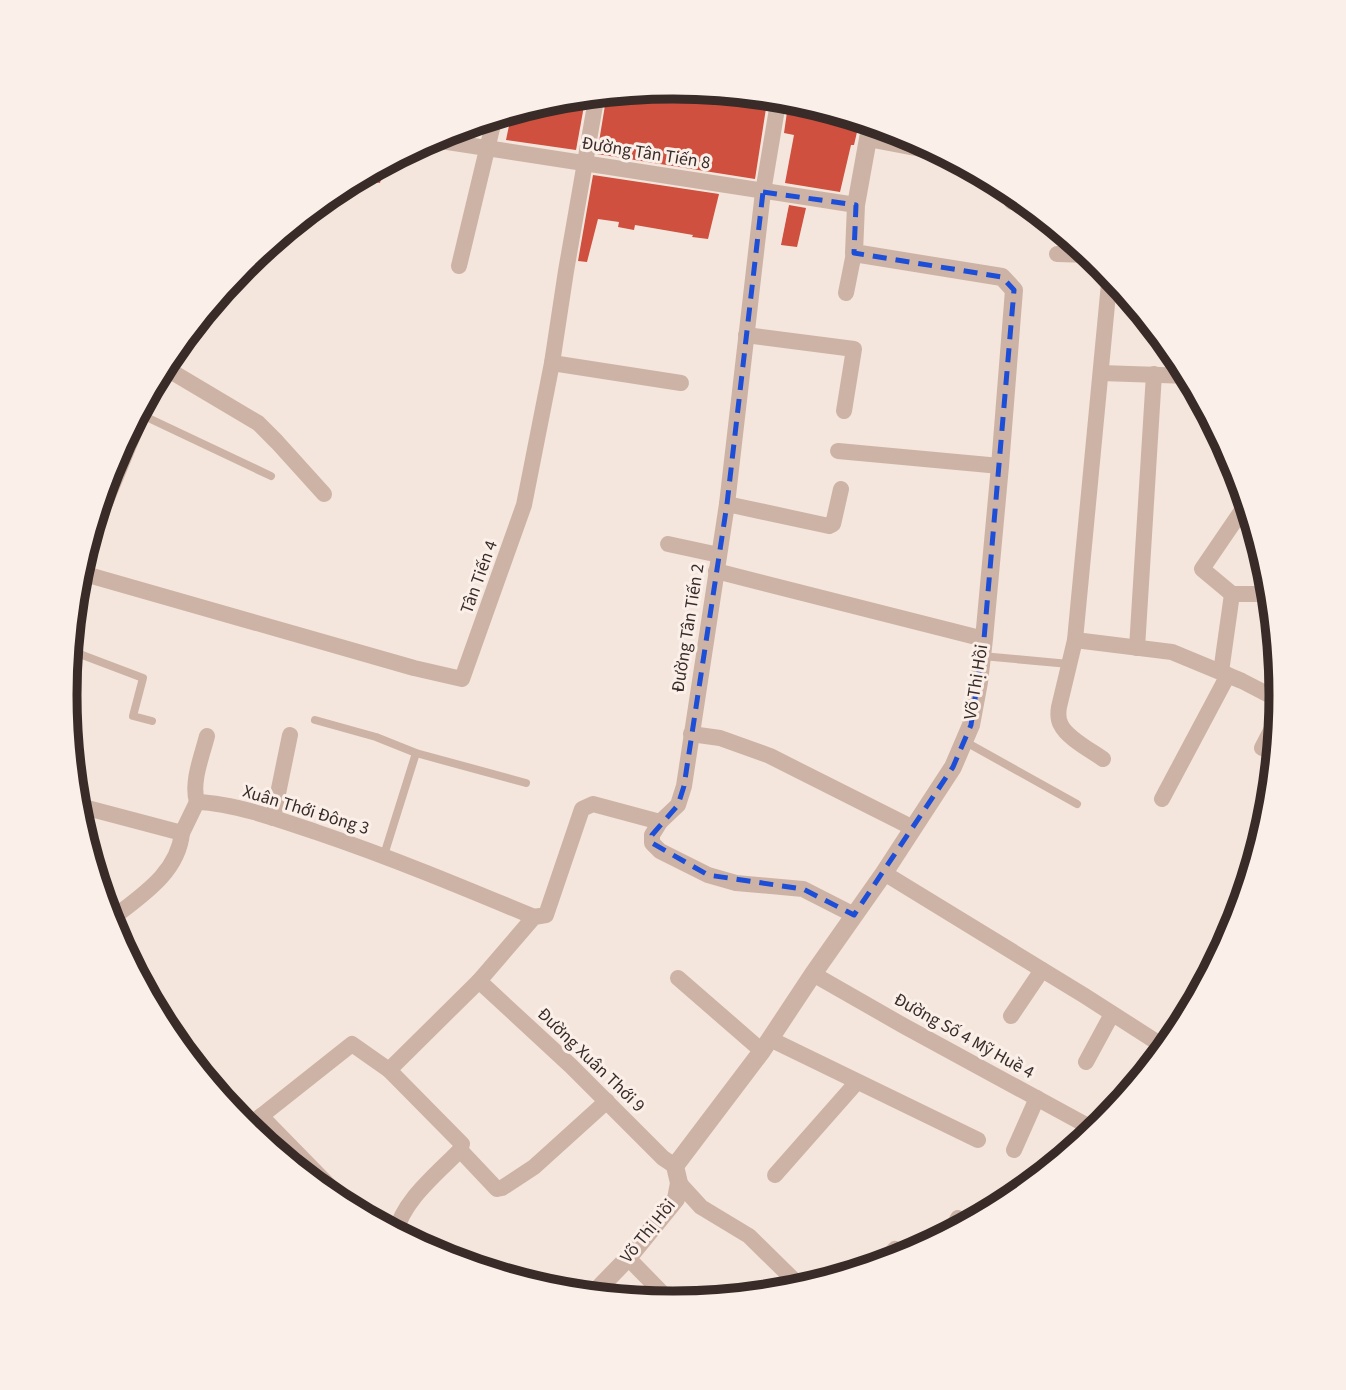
<svg xmlns="http://www.w3.org/2000/svg" width="1346" height="1390" viewBox="0 0 1346 1390" font-family="'Source Sans 3',sans-serif">
<style>
.building{fill:#cf503e}
.lines{fill:none;stroke-linecap:round;stroke-linejoin:round}
.service{stroke:#cdb3a6;stroke-width:8}
.minor{stroke:#cdb3a6;stroke-width:16}
.tertiary{stroke:#cdb3a6;stroke-width:18}
.marked{fill:none;stroke:#1d4ed8;stroke-width:5;stroke-dasharray:14 9;stroke-linejoin:round}
.labels{text-anchor:middle;dominant-baseline:central;stroke-width:6;stroke-linejoin:round;paint-order:stroke}
.street-label{font-size:18px;fill:#392b28;stroke:#fbf0e9}
.rim{fill:none;stroke:#392b28;stroke-width:9}
</style>
<rect width="100%" height="100%" fill="#f4e6dc"/>
<g class="building">
<polygon points="673,87 732,93 731,95 767,102 755,179 597,154 607,93"/>
<polygon points="586,95 576,150 506,140 512,111 554,98"/>
<polygon points="789,98 860,119 854,145 851,145 840,192 785,183 794,135 784,133"/>
<polygon points="385,163 380,183 354,179 366,173"/>
<polygon points="593,175 719,194 708,239 692,237 693,235 635,225 634,230 618,227 619,222 598,219 587,262 578,261"/>
<polygon points="789,205 806,208 797,247 781,245"/>
</g>
<g class="lines">
<g class="service">
<polyline points="142,415 271,476"/>
<polyline points="69,650 143,678 133,716 152,721"/>
<polyline points="982,656 1069,664"/>
<polyline points="315,720 376,737 416,753 526,783"/>
<polyline points="964,741 1077,804"/>
<polyline points="384,855 416,753"/>
</g>
<g class="minor">
<polyline points="779,97 763,192 727,504 684,786 678,805 660,822 652,835 652,843 660,851 708,875 736,883 803,889 854,915"/>
<polyline points="428,139 856,205"/>
<polyline points="868,139 931,151"/>
<polyline points="1013,191 1012,202 1028,203"/>
<polyline points="1057,254 1091,255"/>
<polyline points="459,266 495,116"/>
<polyline points="1110,273 1075,640 1172,652 1242,681 1281,701"/>
<polyline points="846,293 854,253"/>
<polyline points="746,335 854,349 844,411"/>
<polyline points="552,363 681,383"/>
<polyline points="162,366 258,423 277,442 324,494"/>
<polyline points="1101,373 1189,376"/>
<polyline points="838,451 1000,466"/>
<polyline points="727,504 829,526 833,524 834,520 841,489"/>
<polyline points="668,544 719,555"/>
<polyline points="81,561 144,409 179,343"/>
<polyline points="716,571 984,639"/>
<polyline points="78,572 414,668 462,679 524,505 552,363 566,271 597,94"/>
<polyline points="1232,594 1202,569 1247,503"/>
<path d="M 1075,640 L 1059,707 C 1058,713 1058,720 1061,725 C 1067,738 1092,751 1103,759"/>
<polyline points="1137,648 1154,374"/>
<polyline points="1221,672 1232,594 1271,594"/>
<polyline points="691,734 720,738 770,756 913,828"/>
<polyline points="1262,748 1279,715"/>
<polyline points="1162,799 1228,675"/>
<path d="M 197,802 C 191,782 202,756 207,736"/>
<path d="M 76,805 L 182,833 L 197,802 C 233,803 281,820 316,832 C 390,857 462,887 534,917"/>
<polyline points="273,818 290,735"/>
<polyline points="884,873 1085,996 1166,1048"/>
<path d="M 109,921 C 139,897 178,874 182,833"/>
<polyline points="813,974 904,1026 1097,1131"/>
<polyline points="678,978 762,1051"/>
<polyline points="479,981 571,1066 663,1158 675,1166"/>
<polyline points="1011,1016 1042,970"/>
<polyline points="770,1039 978,1140"/>
<polyline points="1086,1062 1112,1014"/>
<path d="M 389,1070 L 462,1144 L 460,1150 C 438,1173 402,1201 396,1233"/>
<polyline points="261,1116 354,1211"/>
<polyline points="246,1128 352,1044 389,1070 479,981 534,917 546,915 582,809 593,804 660,822"/>
<polyline points="460,1150 494,1186 497,1189 502,1188 534,1167 607,1101"/>
<polyline points="1014,1150 1037,1098"/>
<polyline points="775,1175 857,1082"/>
<polyline points="679,1183 701,1207 749,1236 802,1288"/>
<polyline points="950,1233 958,1218"/>
<polyline points="628,1258 672,1303"/>
<polyline points="882,1264 895,1249 908,1256"/>
</g>
<polyline class="tertiary" points="592,1295 628,1258 676,1199 679,1183 675,1166 762,1051 813,974 884,873 953,767 971,725 979,682 984,639 1000,466 1014,290 1002,277 854,253 856,205 871,122"/>
</g>
<path class="marked" d="M 763,192 L 856,205 L 854,253 L 1002,277 L 1014,290 L 984,639 L 971,725 L 953,767 L 854,915 L 803,889 L 708,875 L 652,843 L 652,835 L 678,805 L 684,786 L 727,504 Z"/>
<g class="labels">
<g class="street-label">
<text transform="translate(646 153) rotate(9)">Đường Tân Tiến 8</text>
<text transform="translate(479 577) rotate(-70)">Tân Tiến 4</text>
<text transform="translate(688 628) rotate(-81)">Đường Tân Tiến 2</text>
<text transform="translate(976 682) rotate(-81)">Võ Thị Hồi</text>
<text transform="translate(306 810) rotate(17)">Xuân Thới Đông 3</text>
<text transform="translate(964 1036) rotate(29)">Đường Số 4 Mỹ Huề 4</text>
<text transform="translate(591 1060) rotate(44)">Đường Xuân Thới 9</text>
<text transform="translate(648 1231) rotate(-51)">Võ Thị Hồi</text>
</g>
</g>
<path d="M0 0H1346V1390H0ZM77 695a596 596 0 1 1 1192 0a596 596 0 1 1-1192 0Z" fill="#fbf0e9" fill-rule="evenodd"/>
<path class="rim" d="M77 695a596 596 0 1 1 1192 0a596 596 0 1 1-1192 0Z"/>
</svg>
